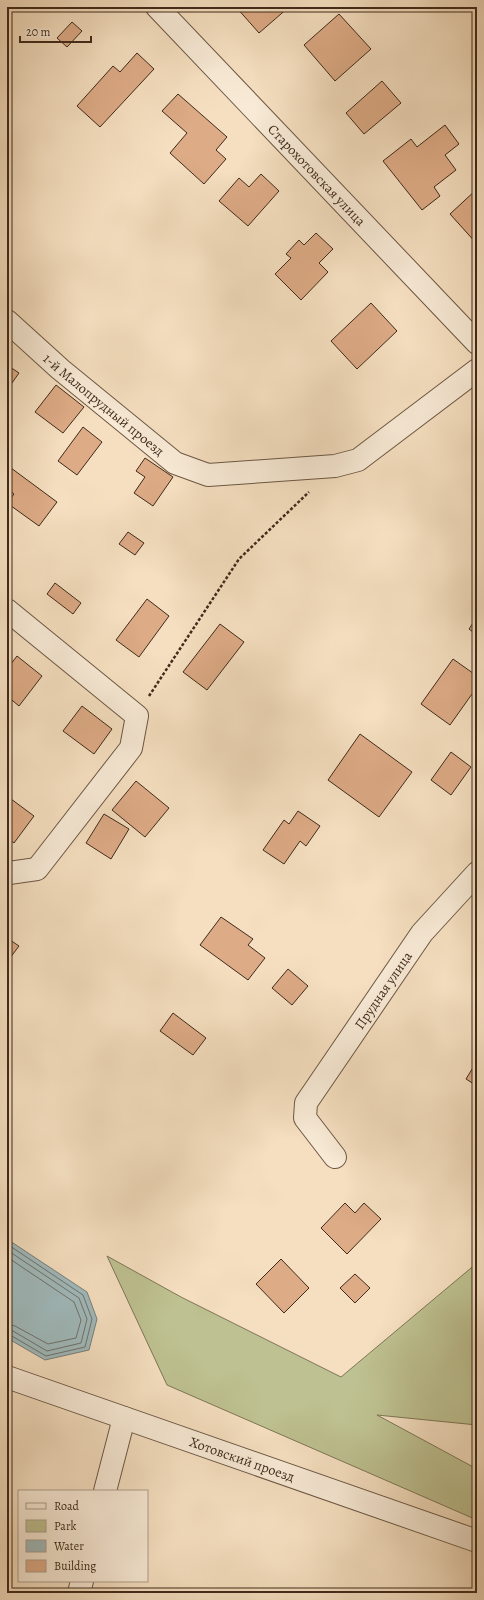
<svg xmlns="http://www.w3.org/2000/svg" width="484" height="1600" viewBox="0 0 484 1600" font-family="Alegreya,serif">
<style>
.green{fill:#bec191;stroke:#7e7656}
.water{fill:#a0babc;stroke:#79807c}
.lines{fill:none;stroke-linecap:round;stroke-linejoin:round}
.shore{stroke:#70726c;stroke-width:1}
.building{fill:#ddab86;stroke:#3f2a1b}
.minor-casing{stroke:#6c5744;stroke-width:24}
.path{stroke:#3f2a1b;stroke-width:2.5;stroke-dasharray:3 2;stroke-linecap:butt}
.minor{stroke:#f8ead6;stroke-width:22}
.labels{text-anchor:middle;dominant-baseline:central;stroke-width:3;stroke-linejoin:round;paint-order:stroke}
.street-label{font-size:14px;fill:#3f2a1b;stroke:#f8ead6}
</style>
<rect width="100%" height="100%" fill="#f5dfc0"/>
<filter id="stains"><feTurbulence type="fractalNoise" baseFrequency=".005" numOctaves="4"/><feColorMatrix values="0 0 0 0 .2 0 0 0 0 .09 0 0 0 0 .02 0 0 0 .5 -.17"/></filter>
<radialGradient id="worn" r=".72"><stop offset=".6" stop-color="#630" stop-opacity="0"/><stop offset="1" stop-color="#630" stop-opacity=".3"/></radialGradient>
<polygon class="green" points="107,1256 181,1297 341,1377 477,1263 477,1425 377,1415 477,1469 477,1520 167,1385"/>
<polygon class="water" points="7,1239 87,1292 97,1319 89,1350 45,1360 7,1338"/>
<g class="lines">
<g class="shore">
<polyline points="7,1244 83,1295 92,1319 85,1347 46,1356 10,1335 7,1335"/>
<polyline points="7,1250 79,1298 87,1319 81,1343 47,1351 13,1331 7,1330"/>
<polyline points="7,1257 74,1302 81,1320 76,1338 48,1344 15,1326 7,1324"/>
</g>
</g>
<g class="building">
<polygon points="236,7 289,7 259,33"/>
<polygon points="339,14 371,49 335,81 304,45"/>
<polygon points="72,22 82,31 67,47 57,38"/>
<polygon points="137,53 154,69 100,127 77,106 113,66 120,72"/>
<polygon points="382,81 401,103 364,134 346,113"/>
<polygon points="178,94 227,137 216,150 226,159 204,184 170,153 187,133 162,111"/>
<polygon points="445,125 459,144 445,155 456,170 434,187 440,196 422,210 383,161 411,139 417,147"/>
<polygon points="261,174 279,191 248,226 219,201 239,178 249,187"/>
<polygon points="477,189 477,244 450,214"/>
<polygon points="316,233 333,249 319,263 328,272 301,300 275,274 291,258 286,254 299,240 304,245"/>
<polygon points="371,303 397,331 357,369 331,341"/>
<polygon points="7,365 19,373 7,390"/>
<polygon points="56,385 84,407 63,433 35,412"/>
<polygon points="83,427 102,442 77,475 58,461"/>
<polygon points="145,458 173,477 153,506 134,493 145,477 136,471"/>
<polygon points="7,465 57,502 39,526 7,503 14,494 7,489"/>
<polygon points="128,532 144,543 135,555 119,544"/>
<polygon points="55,583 81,603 73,614 47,594"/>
<polygon points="147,599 169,616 139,657 116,640"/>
<polygon points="477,617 477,635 469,629"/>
<polygon points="220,624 244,642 207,690 183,672"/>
<polygon points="17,656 42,676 19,706 7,696 7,669"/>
<polygon points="453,659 477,676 477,698 472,694 450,725 421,704"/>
<polygon points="82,706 112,729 94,754 63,731"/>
<polygon points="360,734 412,772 379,817 328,780"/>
<polygon points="451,752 471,767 451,795 431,780"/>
<polygon points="136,781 169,808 145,837 112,810"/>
<polygon points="7,796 34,816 14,843 7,838"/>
<polygon points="298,811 320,826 306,846 300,841 284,864 263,850 284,820 289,824"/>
<polygon points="104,814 129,829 111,859 86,843"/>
<polygon points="221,917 253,939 248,945 265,958 248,980 200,945"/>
<polygon points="7,938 19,946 7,962"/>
<polygon points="288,969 308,986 292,1005 272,988"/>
<polygon points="173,1013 206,1038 193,1055 160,1031"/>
<polygon points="477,1061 477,1086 466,1079"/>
<polygon points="345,1203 355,1213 364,1203 381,1219 347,1254 321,1228"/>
<polygon points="281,1259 309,1288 284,1313 256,1284"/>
<polygon points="355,1274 370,1288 355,1303 340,1288"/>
</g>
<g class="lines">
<g class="minor-casing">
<g id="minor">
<path id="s1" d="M 157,7 L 477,343"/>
<path id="s2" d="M 7,321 L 60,369 L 175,463 L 208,475 L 335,466 L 358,460 L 477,370"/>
<polyline points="7,610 137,716 131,748 37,869 9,873 7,871"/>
<path id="s3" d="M 335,1157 L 305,1118 L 306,1103 L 422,933 L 477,873"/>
<path id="s4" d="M 7,1377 L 477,1541"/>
<polyline points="105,1491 124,1418"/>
<polyline points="79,1593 82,1581"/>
</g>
</g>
<polyline class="path" points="149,696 239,559 309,492"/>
<use href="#minor" class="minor"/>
</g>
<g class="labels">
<g class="street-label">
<text stroke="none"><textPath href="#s1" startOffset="232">Старохотовская улица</textPath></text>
<text stroke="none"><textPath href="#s2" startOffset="128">1-й Малопрудный проезд</textPath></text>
<text stroke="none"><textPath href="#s3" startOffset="201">Прудная улица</textPath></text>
<text stroke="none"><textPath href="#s4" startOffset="249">Хотовский проезд</textPath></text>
</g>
</g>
<rect width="484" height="1600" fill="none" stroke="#f5dfc0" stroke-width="24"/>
<rect x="8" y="8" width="468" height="1584" fill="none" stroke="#3f2a1b" stroke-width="2"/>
<rect x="12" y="12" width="460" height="1576" fill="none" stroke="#3f2a1b"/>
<rect x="18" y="1490" width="130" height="92" fill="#f8ead6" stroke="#ae9d8b"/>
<rect x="26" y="1503" width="20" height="6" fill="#f8ead6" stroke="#ae9d8b"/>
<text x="54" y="1510" font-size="12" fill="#3f2a1b">Road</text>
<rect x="26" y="1520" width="20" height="12" fill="#bec191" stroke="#ae9d8b"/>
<text x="54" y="1530" font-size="12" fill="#3f2a1b">Park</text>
<rect x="26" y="1540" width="20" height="12" fill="#a0babc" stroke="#ae9d8b"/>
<text x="54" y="1550" font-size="12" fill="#3f2a1b">Water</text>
<rect x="26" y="1560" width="20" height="12" fill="#ddab86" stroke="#ae9d8b"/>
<text x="54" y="1570" font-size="12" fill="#3f2a1b">Building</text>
<path d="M20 36v6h71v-6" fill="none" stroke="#3f2a1b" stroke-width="2"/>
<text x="26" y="36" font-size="12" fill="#3f2a1b" stroke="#f8ead6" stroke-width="3" paint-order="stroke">20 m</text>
<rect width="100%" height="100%" filter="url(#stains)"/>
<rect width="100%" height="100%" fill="url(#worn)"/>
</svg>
